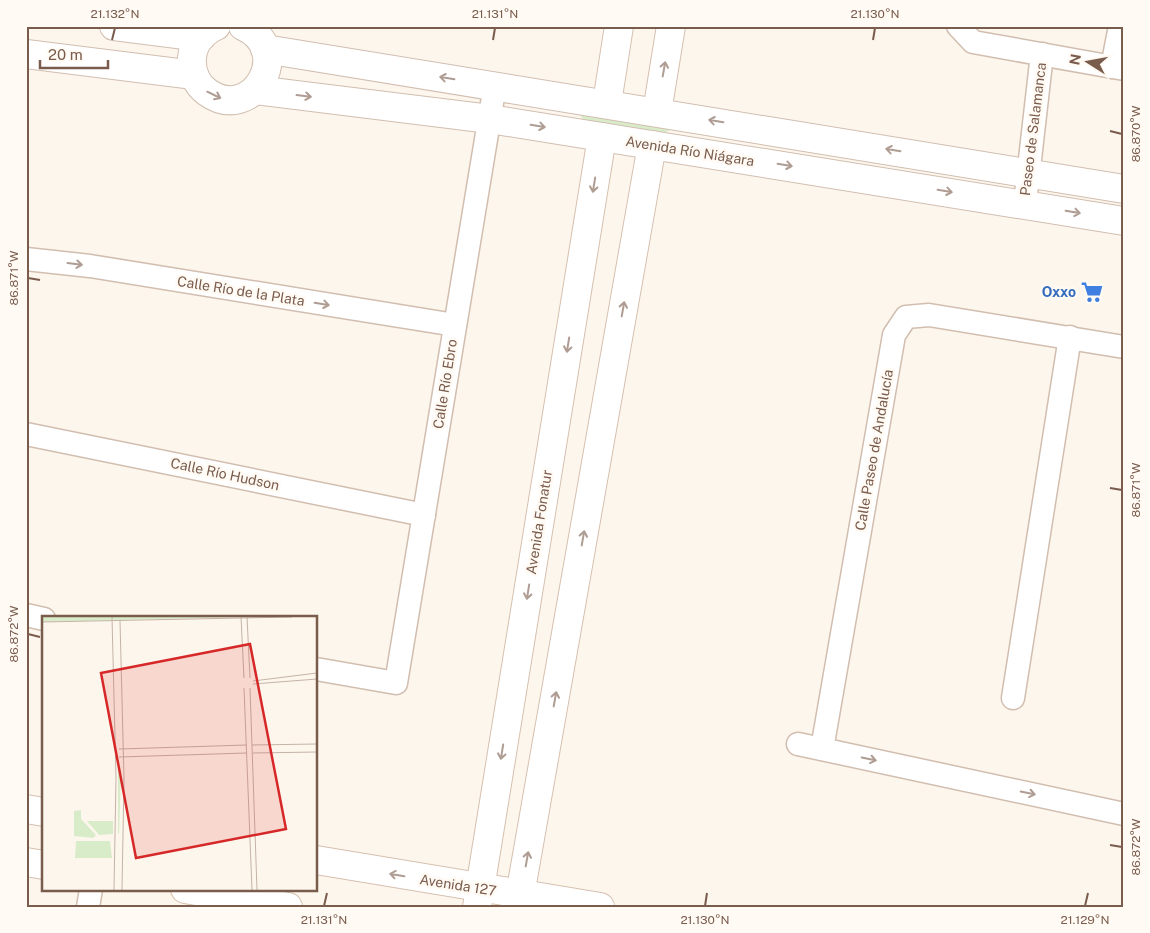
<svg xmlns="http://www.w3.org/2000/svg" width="1150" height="933" viewBox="0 0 1150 933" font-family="'Public Sans',sans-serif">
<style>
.green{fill:#d8ecc9}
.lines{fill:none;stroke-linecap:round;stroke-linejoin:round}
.minor-casing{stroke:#d1beb0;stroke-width:25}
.tertiary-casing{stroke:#d1beb0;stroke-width:30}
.secondary-casing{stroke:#d6c0b0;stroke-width:30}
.minor{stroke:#fff;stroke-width:22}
.tertiary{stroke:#fff;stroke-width:28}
.secondary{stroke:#fff;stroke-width:28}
.oneway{stroke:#af9d94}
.ticks{fill:none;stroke:#7a5c4d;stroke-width:2}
.labels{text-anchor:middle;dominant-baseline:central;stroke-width:5;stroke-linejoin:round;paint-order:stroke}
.street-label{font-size:14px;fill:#7a5c4d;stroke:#fffaf3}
.shop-label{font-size:14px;font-weight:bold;fill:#366cbe;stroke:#fffaf3;text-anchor:end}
.inset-road{fill:none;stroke:#c5b3a7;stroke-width:1}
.view{fill:#d62828;fill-opacity:0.15;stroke:#d62828;stroke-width:2.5}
.inset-edge{fill:none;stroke:#7a5c4d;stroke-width:2.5}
.neatline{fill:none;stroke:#7a5c4d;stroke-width:2}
.ticks-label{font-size:12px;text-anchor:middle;fill:#7a5c4d}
</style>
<rect width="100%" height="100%" fill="#fdf6ec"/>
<polygon class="green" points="586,113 665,126 670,130 664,133 584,120 580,115"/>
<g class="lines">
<g class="minor-casing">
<g id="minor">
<polyline points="958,26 973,42 1124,69"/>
<polyline points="1112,67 1120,26"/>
<polyline points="1025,203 1042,54"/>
<polyline points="26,259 90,266 455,325"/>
<polyline points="26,434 424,515"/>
<polyline points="26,615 44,619"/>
<polyline points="316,669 396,683 495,85"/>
<polyline points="1013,698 1070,337"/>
<polyline points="798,744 1124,814"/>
<polyline points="822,749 894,335 906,317 929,315 1124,347"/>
<polyline points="88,907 91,889"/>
</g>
</g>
<g class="tertiary-casing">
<g id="tertiary">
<polyline points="114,26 201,37"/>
<path d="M 216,26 C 203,32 193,43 192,58 C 191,71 196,84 207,92 C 252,125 296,50 243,26"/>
<polyline points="265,49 1124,189"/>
<polyline points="26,54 194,75"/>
<polyline points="255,90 490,119 1124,221"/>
</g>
</g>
<g class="secondary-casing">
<g id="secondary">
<polyline points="607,103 619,26"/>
<polyline points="657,112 671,26"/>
<polyline points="26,809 44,812"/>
<polyline points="316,860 600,907"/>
<polyline points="26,862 44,865"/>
<polyline points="185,889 288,907"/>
<polyline points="477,907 602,137"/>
<polyline points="521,907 520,895 652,145"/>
</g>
</g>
<use href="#minor" class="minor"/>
<use href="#tertiary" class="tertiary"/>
<use href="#secondary" class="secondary"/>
</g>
<defs><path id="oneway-shaft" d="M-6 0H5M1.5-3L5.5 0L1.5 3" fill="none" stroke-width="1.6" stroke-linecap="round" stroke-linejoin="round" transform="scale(1.25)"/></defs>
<g class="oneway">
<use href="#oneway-shaft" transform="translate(664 69) rotate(-80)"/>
<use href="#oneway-shaft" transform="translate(447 78) rotate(-171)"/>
<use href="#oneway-shaft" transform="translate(214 95) rotate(26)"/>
<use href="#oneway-shaft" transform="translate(304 96) rotate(7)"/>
<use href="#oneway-shaft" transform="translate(716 121) rotate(-171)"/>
<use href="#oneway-shaft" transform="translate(538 126) rotate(9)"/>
<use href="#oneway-shaft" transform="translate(893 150) rotate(-171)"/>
<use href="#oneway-shaft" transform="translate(785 165) rotate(9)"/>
<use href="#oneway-shaft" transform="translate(594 185) rotate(99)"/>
<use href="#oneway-shaft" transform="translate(945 191) rotate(9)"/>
<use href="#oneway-shaft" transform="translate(1073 212) rotate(10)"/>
<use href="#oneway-shaft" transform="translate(75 264) rotate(7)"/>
<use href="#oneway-shaft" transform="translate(322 304) rotate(9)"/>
<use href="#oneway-shaft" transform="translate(623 309) rotate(-80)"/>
<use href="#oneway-shaft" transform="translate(568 345) rotate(99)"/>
<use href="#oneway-shaft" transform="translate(583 538) rotate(-80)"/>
<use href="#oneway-shaft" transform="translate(528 592) rotate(99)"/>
<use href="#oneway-shaft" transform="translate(555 699) rotate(-80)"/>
<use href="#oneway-shaft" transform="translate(502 752) rotate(99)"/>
<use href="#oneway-shaft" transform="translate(869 759) rotate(12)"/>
<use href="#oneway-shaft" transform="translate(1028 793) rotate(12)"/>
<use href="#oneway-shaft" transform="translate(527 859) rotate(-80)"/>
<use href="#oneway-shaft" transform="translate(397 875) rotate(-170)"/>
</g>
<path class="ticks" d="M 112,40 L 115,28M 493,40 L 495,28M 873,40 L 875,28M 1110,131 L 1122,134M 28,278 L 40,280M 1110,488 L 1122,490M 28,634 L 40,637M 1110,845 L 1122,847M 324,906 L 327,893M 705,906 L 707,893M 1085,906 L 1088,893"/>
<defs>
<g id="supermarket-bare" transform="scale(1.725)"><path d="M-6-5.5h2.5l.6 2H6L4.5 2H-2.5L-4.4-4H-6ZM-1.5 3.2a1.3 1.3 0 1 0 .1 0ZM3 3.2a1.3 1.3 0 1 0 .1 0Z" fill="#3f7fe0" stroke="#fffaf3" stroke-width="2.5" paint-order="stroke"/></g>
</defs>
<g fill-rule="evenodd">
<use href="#supermarket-bare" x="1092" y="292"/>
</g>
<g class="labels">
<g class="street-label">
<text transform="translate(1033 129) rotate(-83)">Paseo de Salamanca</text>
<text transform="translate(690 151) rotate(9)">Avenida Río Niágara</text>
<text transform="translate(241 291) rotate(9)">Calle Río de la Plata</text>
<text transform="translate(445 384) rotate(-81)">Calle Río Ebro</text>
<text transform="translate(874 450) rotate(-80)">Calle Paseo de Andalucía</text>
<text transform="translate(225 474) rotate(12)">Calle Río Hudson</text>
<text transform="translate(539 522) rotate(-81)">Avenida Fonatur</text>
<text transform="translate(458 885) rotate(9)">Avenida 127</text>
</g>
<g class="shop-label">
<text x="1076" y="292">Oxxo</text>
</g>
</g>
<g transform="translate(42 616)">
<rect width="275" height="275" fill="#fdf6ec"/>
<path d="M 0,1 L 199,1 L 0,6 ZM 76,143 L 79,158 L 77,218 L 76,217 ZM 39,194 L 39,203 L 54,219 L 51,222 L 32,220 L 32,195 ZM 45,205 L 71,205 L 71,218 L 57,219 ZM 68,225 L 70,242 L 33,242 L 34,225 Z" fill="#d8ecc9"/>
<path class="inset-road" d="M 70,1 L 74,162 L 72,274M 199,1 L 202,62M 205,1 L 208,62M 78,5 L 82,162 L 80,274M 0,6 L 250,1M 211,65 L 275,57M 211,68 L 275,63M 202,72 L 210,274M 208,72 L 215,274M 210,129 L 275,128M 77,133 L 205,129M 211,137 L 275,136M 77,141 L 205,137"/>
<path class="view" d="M 208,28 L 244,213 L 94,242 L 59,57 Z"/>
<rect width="275" height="275" class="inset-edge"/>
</g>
<rect width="1150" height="933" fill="none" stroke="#fffaf3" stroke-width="55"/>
<g transform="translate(1088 62) rotate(281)" stroke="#fffaf3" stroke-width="4" paint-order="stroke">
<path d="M0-4L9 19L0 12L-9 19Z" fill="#7a5c4d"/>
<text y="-8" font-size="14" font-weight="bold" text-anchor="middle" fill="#7a5c4d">N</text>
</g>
<path d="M40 60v8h68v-8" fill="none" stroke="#7a5c4d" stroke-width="2.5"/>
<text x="48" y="60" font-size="15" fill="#7a5c4d" stroke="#fffaf3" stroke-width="4" paint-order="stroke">20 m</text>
<rect x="28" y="28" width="1094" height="878" class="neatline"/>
<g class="ticks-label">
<text x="115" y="18">21.132°N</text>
<text x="495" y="18">21.131°N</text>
<text x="875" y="18">21.130°N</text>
<text transform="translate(1136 134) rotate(-90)" y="4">86.870°W</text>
<text transform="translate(14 278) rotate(-90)" y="4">86.871°W</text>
<text transform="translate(1136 490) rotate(-90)" y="4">86.871°W</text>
<text transform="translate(14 634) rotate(-90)" y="4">86.872°W</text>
<text transform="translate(1136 847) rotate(-90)" y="4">86.872°W</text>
<text x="324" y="924">21.131°N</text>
<text x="705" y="924">21.130°N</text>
<text x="1085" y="924">21.129°N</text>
</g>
</svg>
